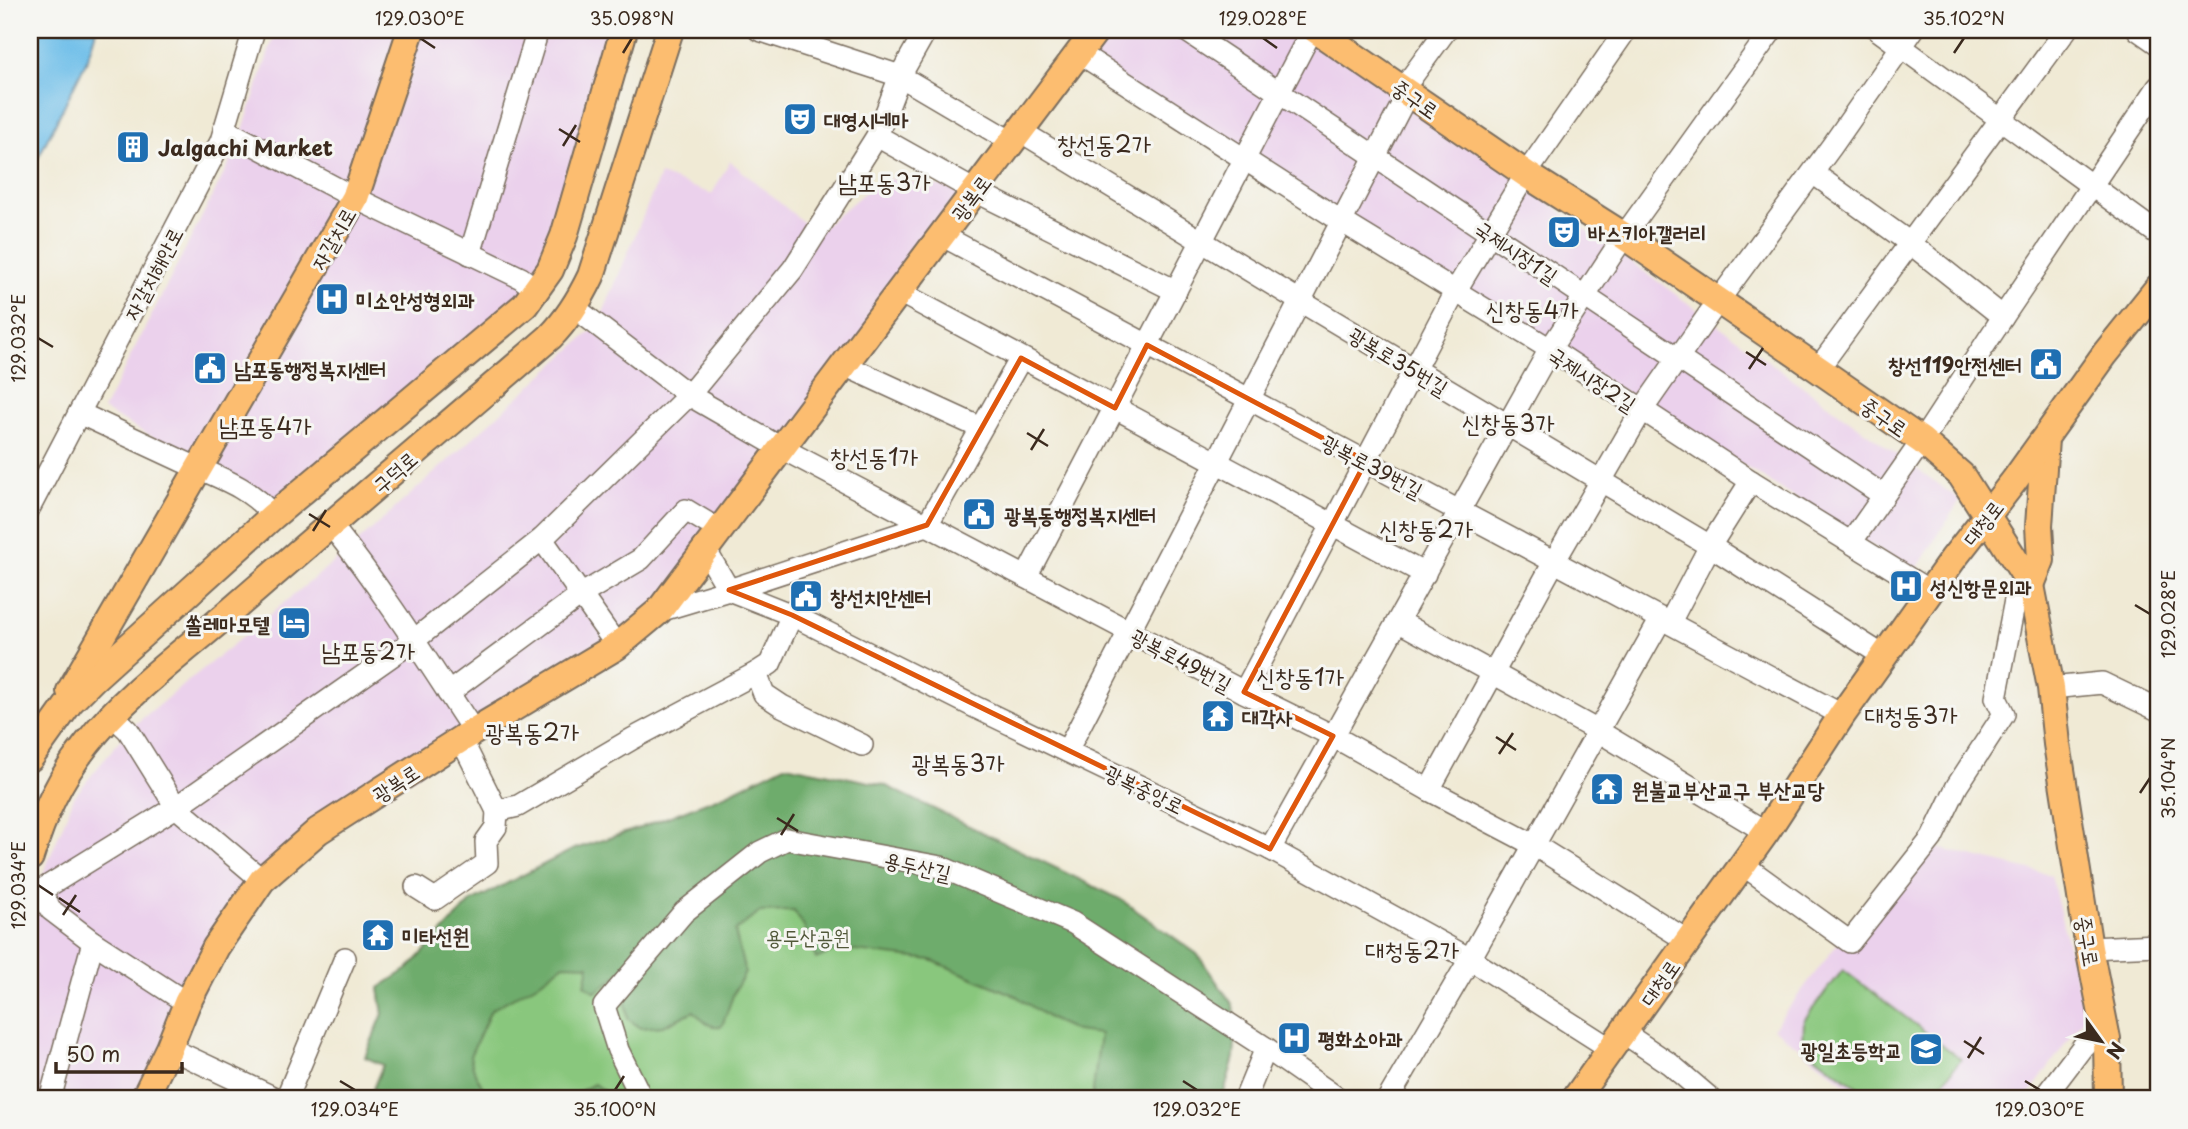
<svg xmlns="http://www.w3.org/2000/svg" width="2188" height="1129" viewBox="0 0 2188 1129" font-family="'Playpen Sans','Poor Story',sans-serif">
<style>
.built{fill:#ebd1ec}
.green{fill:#89c77d;stroke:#62784e;stroke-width:2}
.forest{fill:#6eac6c;stroke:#546b45;stroke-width:2}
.water{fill:#6dbee9;stroke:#547484;stroke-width:2}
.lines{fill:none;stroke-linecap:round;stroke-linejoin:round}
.minor-casing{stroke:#7a6d5e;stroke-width:24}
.major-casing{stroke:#7a6d5e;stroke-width:30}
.minor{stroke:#fff;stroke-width:21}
.major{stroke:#fcbd6f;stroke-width:26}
.marked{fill:none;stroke:#df570d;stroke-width:5;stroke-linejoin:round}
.ticks{fill:none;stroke:#3b2a1e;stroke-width:2.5}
.labels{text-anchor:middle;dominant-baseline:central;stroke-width:6;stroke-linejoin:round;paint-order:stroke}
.street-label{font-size:21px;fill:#3b2a1e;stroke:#f6f6f2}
.poi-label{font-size:21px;font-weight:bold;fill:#3b2a1e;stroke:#f6f6f2;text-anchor:start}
.park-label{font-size:21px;fill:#52593a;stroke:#f6f6f2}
.quarter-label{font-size:24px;fill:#3b2a1e;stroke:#f6f6f2}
.neatline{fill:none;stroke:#3b2a1e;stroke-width:2.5}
.ticks-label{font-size:18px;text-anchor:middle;fill:#3b2a1e}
</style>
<rect width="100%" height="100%" fill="#f6f6f2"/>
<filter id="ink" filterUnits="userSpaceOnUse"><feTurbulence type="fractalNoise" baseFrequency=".0143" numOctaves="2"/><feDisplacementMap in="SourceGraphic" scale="14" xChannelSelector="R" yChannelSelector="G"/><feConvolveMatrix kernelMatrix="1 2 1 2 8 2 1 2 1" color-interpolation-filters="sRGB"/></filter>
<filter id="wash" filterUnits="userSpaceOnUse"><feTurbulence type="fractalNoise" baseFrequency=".00686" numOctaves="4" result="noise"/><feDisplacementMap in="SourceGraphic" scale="28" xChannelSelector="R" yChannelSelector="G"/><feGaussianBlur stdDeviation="1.57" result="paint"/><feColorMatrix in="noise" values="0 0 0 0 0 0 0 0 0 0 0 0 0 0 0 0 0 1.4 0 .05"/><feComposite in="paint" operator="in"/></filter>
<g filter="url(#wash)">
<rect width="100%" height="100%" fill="#f0ead5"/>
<g class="built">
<polygon points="276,30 613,30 533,285 275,504 103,410 237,148"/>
<polygon points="1096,30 1310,30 1960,500 1915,572 1079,53"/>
<polygon points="730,161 816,233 882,178 975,191 659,611 262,880 146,1099 30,1099 30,907 74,797 128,730 350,549 598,325 660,175 712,194"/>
<polygon points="1933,847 2051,875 2085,1016 2026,1099 1866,1099 1773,1028 1839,942"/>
</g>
<g class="green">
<polygon points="785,765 884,785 1120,899 1197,954 1233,1005 1234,1057 1222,1099 379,1099 373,1089 383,1065 365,1057 383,1014 379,988 408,969 471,902 572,850 640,828 727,794"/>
<polygon points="1843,970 1961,1059 1930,1099 1874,1099 1803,1047 1804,1020"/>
</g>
<g class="forest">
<path d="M 785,765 L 884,785 L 1120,899 L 1197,954 L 1233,1005 L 1236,1030 L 1234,1057 L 1222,1099 L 1092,1099 L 1100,1034 L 1076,1031 L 1052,1020 L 1016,996 L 931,960 L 839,949 L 816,959 L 804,927 L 794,911 L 760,912 L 735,931 L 745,973 L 735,990 L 722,1026 C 708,1028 703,1021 694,1011 L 663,1026 L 641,1028 L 628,1019 L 625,997 L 635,974 L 624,970 L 596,992 L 585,985 L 589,965 L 564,964 L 537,984 L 491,1010 L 470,1056 L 475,1073 L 489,1099 L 379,1099 L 373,1089 L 383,1065 L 365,1057 L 383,1014 L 379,988 L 408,969 L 471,902 L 572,850 L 640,828 L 727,794 Z"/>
<polygon points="594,1084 615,1099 560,1099 575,1094"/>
</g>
<polygon class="water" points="30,30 96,30 87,60 30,174"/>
</g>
<g filter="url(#ink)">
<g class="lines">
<g class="minor-casing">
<g id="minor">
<polyline points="759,30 900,76 926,30"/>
<polyline points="1185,30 1883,495"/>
<polyline points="1878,30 2158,234"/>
<polyline points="2138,30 2158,44"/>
<polyline points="1079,53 1341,221 1550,349 1751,481 1931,592"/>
<polyline points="1403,89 1446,30"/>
<polyline points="224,129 355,198 521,278 537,290"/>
<polyline points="1020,131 1300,301 1710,546 1885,657"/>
<polyline points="877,136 975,191 1176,291"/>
<polyline points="1813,173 1910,243 2003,317"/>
<polyline points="941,235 1842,715"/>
<polyline points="470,254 538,30"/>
<polyline points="899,292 1425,574"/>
<polyline points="575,308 689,395 781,448 1244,692 1333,736 1429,790 1534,845 1688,941"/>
<polyline points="844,365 981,428"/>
<polyline points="1818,369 2066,30"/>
<path d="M 79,413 C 114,429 148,445 182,461 C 215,476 251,487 273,516"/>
<polyline points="30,507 221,141 254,30"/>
<path d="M 331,525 C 383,590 428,662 474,732"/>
<polyline points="542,539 617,646"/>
<polyline points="1852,541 1922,441 2003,317 2158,87"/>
<polyline points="705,549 729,590 927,525 1021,358"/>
<polyline points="1026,577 1312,30"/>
<polyline points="659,611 729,590 792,615 975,707 1270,849 1470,959 1611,1049"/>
<polyline points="792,615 770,664 756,673 764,694 782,706 862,745"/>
<polyline points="1398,621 1598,731 1766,832"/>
<polyline points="1670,622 1710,546 1751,481"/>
<polyline points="2051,688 2102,683 2158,710"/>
<polyline points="1244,692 1456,290 1526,174 1626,30"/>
<polyline points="448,693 582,594 641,559 686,510 719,530"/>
<polyline points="112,715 128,730 176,807 262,880"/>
<polyline points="461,739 497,811 518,806 632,739 756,673"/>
<polyline points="1067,751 1408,93"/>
<polyline points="1429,790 1554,562 1642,410 1718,301 1832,146 1913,30"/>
<polyline points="1270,849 1550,349 1624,236 1772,30"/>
<polyline points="1742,864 1850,942 1932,838 1957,786 2004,714 1996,698 2015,600 2031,585"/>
<polyline points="416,887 435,899 487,863 486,841 496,827 497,811"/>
<polyline points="30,888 40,891 176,807 413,641 542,539 689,395 793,269 877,136 900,76 1012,142"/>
<polyline points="40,891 51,910 93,942 187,1003"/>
<polyline points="2089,948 2158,945"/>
<polyline points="1624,1033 1670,1064 1711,1099"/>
<polyline points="169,1048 277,1099"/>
<polyline points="50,1099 93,942"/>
<polyline points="286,1099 345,958"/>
<polyline points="642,1099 618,1050 604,1006 684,912 760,852 787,839 941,867 1073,923 1266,1048 1339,1099"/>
<polyline points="1245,1099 1266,1048"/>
<polyline points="1388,1099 1470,959 1661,619"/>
<polyline points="2043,1099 2084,1045 2096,1038 2107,1039"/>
</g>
</g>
<g class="major-casing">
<g id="major">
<polyline points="1316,30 1526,174 1624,236 1818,369 1922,441 1961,475 2031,585 2051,688 2057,744 2089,948 2107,1039 2108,1099"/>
<polyline points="2031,585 2041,560 2039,526 2045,439"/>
<polyline points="70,691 355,198 411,30"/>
<polyline points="30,758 70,702 93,679 273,516 525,305 550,270 564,236 624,30"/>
<path d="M 30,857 C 43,815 59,779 87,744 C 126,693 190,647 239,604 C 342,514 447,426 550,337 C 568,319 580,299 591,276 L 670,30"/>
<polyline points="144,1099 169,1048 187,1003 216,947 262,880 318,831 461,739 617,646 659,611 1096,30"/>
<polyline points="1575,1099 1766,832 1842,715 1953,559 2014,481 2105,354 2158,288"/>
</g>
</g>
<use href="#minor" class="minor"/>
<use href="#major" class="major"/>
</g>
</g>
<path class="marked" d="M 1147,345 L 1366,461 L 1244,692 L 1333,736 L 1270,849 L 792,615 L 729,590 L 927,525 L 1021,358 L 1115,408 Z"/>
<path class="ticks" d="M 420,38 L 435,48M 1263,38 L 1277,48M 623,53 L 632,38M 1954,53 L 1964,38M 559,129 L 580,142M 563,146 L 576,125M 38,338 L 53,347M 1746,352 L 1766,365M 1749,369 L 1763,348M 1027,433 L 1048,446M 1031,450 L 1044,429M 309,514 L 330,527M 313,531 L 326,510M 2135,605 L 2150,614M 1496,737 L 1516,750M 1499,754 L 1513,733M 2140,793 L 2150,778M 777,818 L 798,831M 781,835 L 794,814M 38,885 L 53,895M 59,898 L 80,912M 63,915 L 76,895M 1964,1041 L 1984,1054M 1968,1058 L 1981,1037M 340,1081 L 355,1090M 1183,1081 L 1197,1090M 2025,1081 L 2040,1090M 615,1090 L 624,1076"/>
<defs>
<g id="theatre-square" transform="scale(1.75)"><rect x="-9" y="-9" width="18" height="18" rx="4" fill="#1f6fb2" stroke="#f6f6f2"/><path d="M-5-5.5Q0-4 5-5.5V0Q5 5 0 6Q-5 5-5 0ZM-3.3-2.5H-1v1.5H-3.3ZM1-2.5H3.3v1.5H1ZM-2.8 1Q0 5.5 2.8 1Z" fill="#fff"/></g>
<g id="building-square" transform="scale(1.75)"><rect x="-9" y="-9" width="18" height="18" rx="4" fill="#1f6fb2" stroke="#f6f6f2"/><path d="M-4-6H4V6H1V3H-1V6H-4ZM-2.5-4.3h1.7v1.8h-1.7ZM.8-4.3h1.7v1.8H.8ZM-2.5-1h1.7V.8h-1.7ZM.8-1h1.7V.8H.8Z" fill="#fff"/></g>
<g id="hospital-square" transform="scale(1.75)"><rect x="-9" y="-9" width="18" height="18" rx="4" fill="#1f6fb2" stroke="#f6f6f2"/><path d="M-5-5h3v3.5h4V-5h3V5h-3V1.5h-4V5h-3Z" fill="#fff"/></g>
<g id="civic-square" transform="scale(1.75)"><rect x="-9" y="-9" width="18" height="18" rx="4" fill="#1f6fb2" stroke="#f6f6f2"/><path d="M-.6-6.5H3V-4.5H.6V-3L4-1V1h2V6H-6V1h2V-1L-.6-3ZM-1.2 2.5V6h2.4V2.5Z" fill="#fff"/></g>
<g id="hotel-square" transform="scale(1.75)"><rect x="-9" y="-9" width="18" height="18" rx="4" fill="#1f6fb2" stroke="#f6f6f2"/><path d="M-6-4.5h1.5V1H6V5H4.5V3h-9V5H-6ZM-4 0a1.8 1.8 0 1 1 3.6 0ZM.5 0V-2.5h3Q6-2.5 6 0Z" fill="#fff"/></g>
<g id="temple-square" transform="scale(1.75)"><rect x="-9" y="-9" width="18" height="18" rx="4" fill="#1f6fb2" stroke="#f6f6f2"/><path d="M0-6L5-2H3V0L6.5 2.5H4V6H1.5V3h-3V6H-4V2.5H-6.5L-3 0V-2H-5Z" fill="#fff"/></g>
<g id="school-square" transform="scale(1.75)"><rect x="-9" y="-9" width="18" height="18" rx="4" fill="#1f6fb2" stroke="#f6f6f2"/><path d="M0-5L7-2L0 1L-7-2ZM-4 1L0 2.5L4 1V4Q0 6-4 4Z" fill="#fff"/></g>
</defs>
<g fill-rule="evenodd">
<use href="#theatre-square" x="800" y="119"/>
<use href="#building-square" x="133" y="147"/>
<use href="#theatre-square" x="1564" y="232"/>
<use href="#hospital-square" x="332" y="299"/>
<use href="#civic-square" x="2046" y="364"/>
<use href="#civic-square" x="210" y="368"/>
<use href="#civic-square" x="979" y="514"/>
<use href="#hospital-square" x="1906" y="586"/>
<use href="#civic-square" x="806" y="596"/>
<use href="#hotel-square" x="294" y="623"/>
<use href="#temple-square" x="1218" y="716"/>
<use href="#temple-square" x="1607" y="789"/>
<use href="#temple-square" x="378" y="935"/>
<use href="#hospital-square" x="1294" y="1038"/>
<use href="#school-square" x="1926" y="1049"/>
</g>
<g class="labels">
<g class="street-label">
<text transform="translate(1416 98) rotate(35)">중구로</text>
<text transform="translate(970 197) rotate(-53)">광복로</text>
<text transform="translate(332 238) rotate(-60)">자갈치로</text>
<text transform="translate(1517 251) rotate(34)">국제시장1길</text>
<text transform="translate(152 273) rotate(-62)">자갈치해안로</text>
<text transform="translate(1399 360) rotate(31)">광복로35번길</text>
<text transform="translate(1593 378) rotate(33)">국제시장2길</text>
<text transform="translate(1885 416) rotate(35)">중구로</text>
<text transform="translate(1373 465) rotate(28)">광복로39번길</text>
<text transform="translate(394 471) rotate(-41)">구덕로</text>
<text transform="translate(1982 522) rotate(-52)">대청로</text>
<text transform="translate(1182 659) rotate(28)">광복로49번길</text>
<text transform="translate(395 782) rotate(-33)">광복로</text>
<text transform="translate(1145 788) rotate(26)">광복중앙로</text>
<text transform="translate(918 865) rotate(13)">용두산길</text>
<text transform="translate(2089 941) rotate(80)">중구로</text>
<text transform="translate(1659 982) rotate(-55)">대청로</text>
</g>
<g class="poi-label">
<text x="824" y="119">대영시네마</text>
<text x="158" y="147">Jalgachi Market</text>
<text x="1588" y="232">바스키아갤러리</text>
<text x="356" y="299">미소안성형외과</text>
<text x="2022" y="364" text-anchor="end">창선119안전센터</text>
<text x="234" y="368">남포동행정복지센터</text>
<text x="1004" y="514">광복동행정복지센터</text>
<text x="1930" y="586">성신항문외과</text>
<text x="830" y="596">창선치안센터</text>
<text x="270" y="623" text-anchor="end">쏠레마모텔</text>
<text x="1242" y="716">대각사</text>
<text x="1632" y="789">원불교부산교구 부산교당</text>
<text x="402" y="935">미타선원</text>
<text x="1318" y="1038">평화소아과</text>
<text x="1902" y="1049" text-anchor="end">광일초등학교</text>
</g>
<g class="park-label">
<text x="808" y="936">용두산공원</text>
</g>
<g class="quarter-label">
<text x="1104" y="143">창선동2가</text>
<text x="884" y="181">남포동3가</text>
<text x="1532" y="309">신창동4가</text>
<text x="1508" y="422">신창동3가</text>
<text x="265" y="425">남포동4가</text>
<text x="874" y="456">창선동1가</text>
<text x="1426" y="528">신창동2가</text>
<text x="368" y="650">남포동2가</text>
<text x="1300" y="676">신창동1가</text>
<text x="1911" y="714">대청동3가</text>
<text x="532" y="731">광복동2가</text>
<text x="958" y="762">광복동3가</text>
<text x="1412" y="949">대청동2가</text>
</g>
</g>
<rect width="2188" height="1129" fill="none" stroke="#f6f6f2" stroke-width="77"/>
<g transform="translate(2101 1041) rotate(123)" stroke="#f6f6f2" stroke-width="5" paint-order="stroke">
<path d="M0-5L12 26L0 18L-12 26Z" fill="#3b2a1e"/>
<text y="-10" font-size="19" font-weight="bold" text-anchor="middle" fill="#3b2a1e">N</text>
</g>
<path d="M56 1062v10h126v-10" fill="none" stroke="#3b2a1e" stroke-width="3.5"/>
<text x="66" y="1062" font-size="21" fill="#3b2a1e" stroke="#f6f6f2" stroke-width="5" paint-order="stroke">50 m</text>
<rect x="38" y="38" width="2112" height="1052" class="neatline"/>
<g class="ticks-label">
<text x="420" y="25">129.030°E</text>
<text x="632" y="25">35.098°N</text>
<text x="1263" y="25">129.028°E</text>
<text x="1964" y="25">35.102°N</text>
<text transform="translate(19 338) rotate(-90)" y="6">129.032°E</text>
<text transform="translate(2169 614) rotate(-90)" y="6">129.028°E</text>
<text transform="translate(2169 778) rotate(-90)" y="6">35.104°N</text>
<text transform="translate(19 885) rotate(-90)" y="6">129.034°E</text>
<text x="355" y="1116">129.034°E</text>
<text x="615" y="1116">35.100°N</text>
<text x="1197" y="1116">129.032°E</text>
<text x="2040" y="1116">129.030°E</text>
</g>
</svg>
